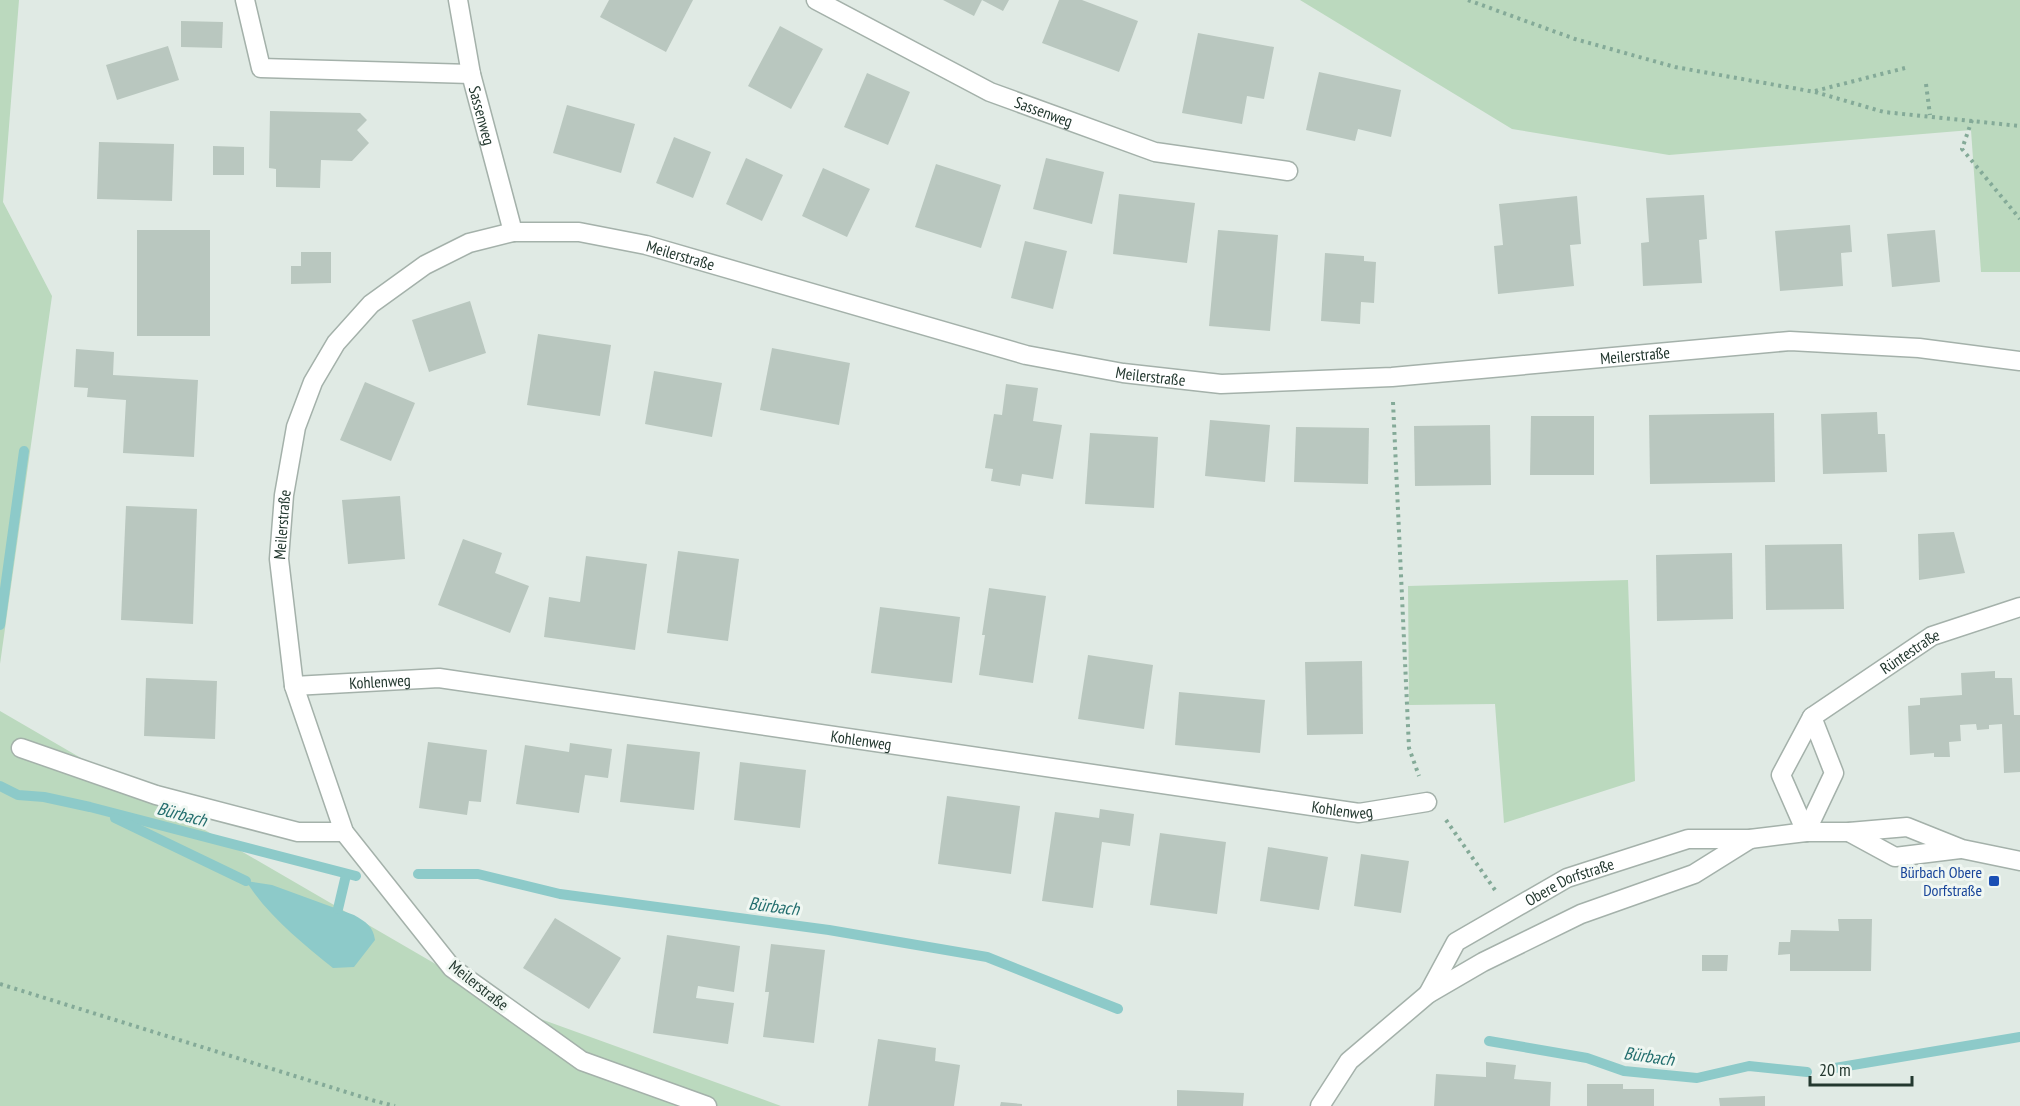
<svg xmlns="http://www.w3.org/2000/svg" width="2020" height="1106" viewBox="0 0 2020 1106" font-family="'PT Sans Narrow',sans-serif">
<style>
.green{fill:#bbd9be}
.water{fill:#8dcac9}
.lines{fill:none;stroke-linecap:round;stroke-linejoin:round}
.stream{stroke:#8dcac9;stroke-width:10}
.building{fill:#b9c7bf}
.service-casing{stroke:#a4b1aa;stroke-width:21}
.minor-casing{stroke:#a4b1aa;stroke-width:21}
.tertiary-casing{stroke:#a4b1aa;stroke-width:21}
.path{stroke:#84aa98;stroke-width:4;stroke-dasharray:3 4.5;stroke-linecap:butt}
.service{stroke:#fff;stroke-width:18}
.minor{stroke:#fff;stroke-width:18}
.tertiary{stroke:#fff;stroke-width:18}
.transit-dot{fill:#1a4fb4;stroke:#f0f7f2;stroke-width:2}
.labels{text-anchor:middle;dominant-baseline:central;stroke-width:6;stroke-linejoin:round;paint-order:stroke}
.street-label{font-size:16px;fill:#23382f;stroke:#f0f7f2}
.transit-label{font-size:16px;fill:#164399;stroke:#f0f7f2;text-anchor:end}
.water-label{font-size:18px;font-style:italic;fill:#236e6e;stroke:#f0f7f2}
</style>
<rect width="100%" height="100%" fill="#e0eae4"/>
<g class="green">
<polygon points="0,0 19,0 3,202 52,296 0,664"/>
<polygon points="1300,0 2020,0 2020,272 1981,272 1971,130 1669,155 1512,129"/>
<polygon points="1628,580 1635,781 1504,823 1495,704 1409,705 1408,586"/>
<polygon points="0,711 513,1009 781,1106 0,1106"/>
</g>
<path class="water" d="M 246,881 L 272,885 L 354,915 C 366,922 373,926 375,940 L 354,967 L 333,968 C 301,942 268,916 246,881 Z"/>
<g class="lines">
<g class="stream">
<polyline points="0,625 24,451"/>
<polyline points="0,786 18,795 44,797 90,807 356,876"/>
<polyline points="115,818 246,881"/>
<polyline points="418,874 478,874 560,894 829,930 987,957 1118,1009"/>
<polyline points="338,909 346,875"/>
<polyline points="1489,1041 1587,1058 1624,1071 1697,1078 1749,1066 1807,1072"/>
<polyline points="1829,1069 2020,1037"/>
</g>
</g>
<g class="building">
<polygon points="609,0 693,0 666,52 600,17"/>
<polygon points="943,0 1009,0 1003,11 982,0 974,16"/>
<polygon points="1059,0 1082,0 1138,21 1119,72 1042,43"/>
<polygon points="181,21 223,22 222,48 181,47"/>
<polygon points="780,26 823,49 791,109 748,86"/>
<polygon points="1198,33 1274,47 1264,99 1247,96 1242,124 1182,113"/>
<polygon points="168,46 179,80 117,100 106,65"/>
<polygon points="1319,72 1401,90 1391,137 1358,129 1355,141 1306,130"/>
<polygon points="867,73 910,92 888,145 844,127"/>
<polygon points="567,105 635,124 621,173 553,153"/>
<polygon points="270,111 360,113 367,120 357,130 369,143 352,161 321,160 320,188 276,187 276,169 269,168"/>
<polygon points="674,137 711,152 693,198 656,183"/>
<polygon points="99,142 174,144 172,201 97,199"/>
<polygon points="213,146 244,147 244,175 213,175"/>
<polygon points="746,158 783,175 762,221 726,204"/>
<polygon points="1046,158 1104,172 1092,224 1033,209"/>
<polygon points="936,164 1001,185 981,248 915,227"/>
<polygon points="823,168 870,189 847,237 802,216"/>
<polygon points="1119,194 1195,203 1187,263 1113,254"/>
<polygon points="1704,195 1707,239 1699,240 1702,283 1643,286 1641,243 1649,242 1646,198"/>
<polygon points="1577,196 1581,244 1570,245 1574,286 1498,294 1494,246 1503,245 1499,204"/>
<polygon points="1850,225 1852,252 1841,253 1843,286 1780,291 1775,231"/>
<rect x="137" y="230" width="73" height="106"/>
<polygon points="1218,230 1278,235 1270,331 1209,326"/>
<polygon points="1935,230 1940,282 1892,287 1887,234"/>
<polygon points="1025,241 1067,251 1053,309 1011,298"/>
<polygon points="301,252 331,252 331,283 291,284 291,266 301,266"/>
<polygon points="1325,253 1364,256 1364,261 1376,262 1374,303 1361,302 1360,324 1321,321"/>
<polygon points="470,301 486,353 429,372 412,320"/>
<polygon points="538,334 611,345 600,416 527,405"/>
<polygon points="772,348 850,363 839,425 760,410"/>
<polygon points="76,349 114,352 113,375 198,380 194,457 123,453 126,400 87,397 88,388 74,387"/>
<polygon points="654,371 722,383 712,437 645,424"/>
<polygon points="365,382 415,403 391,461 340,440"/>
<polygon points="1006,384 1038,388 1033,421 1062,425 1053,479 1022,474 1020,486 991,481 993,469 985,468 994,414 1002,415"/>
<polygon points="1877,412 1878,434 1885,434 1887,472 1823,474 1821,414"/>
<polygon points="1774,413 1775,482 1650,484 1649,415"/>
<polygon points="1531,416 1594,416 1594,475 1530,475"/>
<polygon points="1210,420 1270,425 1265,482 1205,476"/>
<polygon points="1490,425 1491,485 1415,486 1414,426"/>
<polygon points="1296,427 1369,428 1368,484 1294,482"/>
<polygon points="1090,433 1158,437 1154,508 1085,504"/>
<polygon points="400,496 405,559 348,564 342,500"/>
<polygon points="126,506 197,509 193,624 121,620"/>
<polygon points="1954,532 1965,573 1919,580 1918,534"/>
<polygon points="463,539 502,553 495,573 529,586 510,633 438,605"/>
<polygon points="1842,544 1844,609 1766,610 1765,545"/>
<polygon points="678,551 739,559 728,641 667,633"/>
<polygon points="1732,553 1733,619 1657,621 1656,555"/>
<polygon points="586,556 647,564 635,650 544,637 549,597 580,602"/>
<polygon points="989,588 1046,596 1033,683 979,675 985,635 982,635"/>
<polygon points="880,607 960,617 952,683 871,673"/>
<polygon points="1088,655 1153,665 1144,729 1078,719"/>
<polygon points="1362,661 1363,734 1307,735 1305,662"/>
<polygon points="1995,671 1995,678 2012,678 2014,715 2020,715 2020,772 2004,773 2002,724 1989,725 1989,729 1977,730 1976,724 1960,725 1961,741 1949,742 1950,757 1934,757 1934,753 1910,755 1908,706 1920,705 1920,698 1962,695 1961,673"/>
<polygon points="146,678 217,681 215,739 144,736"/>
<polygon points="1179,692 1265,700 1260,753 1175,745"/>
<polygon points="428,742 487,750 481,802 469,801 467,815 419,808"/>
<polygon points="570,743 612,749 608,778 585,775 579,813 516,804 525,745 569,752"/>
<polygon points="627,744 700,752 694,810 620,802"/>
<polygon points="740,762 806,770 800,828 734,820"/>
<polygon points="947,796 1020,806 1011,874 938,864"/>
<polygon points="1100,809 1134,814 1130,846 1102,842 1093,908 1042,901 1055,812 1099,818"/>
<polygon points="1160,833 1226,842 1217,914 1150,905"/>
<polygon points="1268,847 1328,857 1319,910 1260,901"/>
<polygon points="1361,854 1409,861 1401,913 1354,906"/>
<polygon points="555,918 621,958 589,1009 523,968"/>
<polygon points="1838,919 1872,919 1871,971 1790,971 1790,954 1778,955 1779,942 1790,942 1791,930 1839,931"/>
<polygon points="667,935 740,946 734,992 698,986 696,998 734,1003 728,1044 653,1033"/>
<polygon points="771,944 825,950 814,1043 763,1037 769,992 765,992"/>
<polygon points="1702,955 1728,955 1727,971 1702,971"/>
<polygon points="878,1039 936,1048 935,1061 960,1065 954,1106 868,1106"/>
<polygon points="1486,1062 1516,1065 1514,1079 1551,1082 1550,1106 1434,1106 1436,1074 1486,1077"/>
<polygon points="1587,1084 1623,1084 1623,1089 1654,1089 1654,1106 1587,1106"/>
<polygon points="1177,1090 1244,1093 1243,1106 1177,1106"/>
<polygon points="1765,1096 1765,1106 1720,1106 1719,1098"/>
<polygon points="1001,1102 1022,1104 1022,1106 1000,1106"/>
</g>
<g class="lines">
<g class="service-casing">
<polyline id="service" points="245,0 261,68 471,74"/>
</g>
<g class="minor-casing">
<g id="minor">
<path id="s1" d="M 458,0 L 471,74 L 513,232"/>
<path id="s2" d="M 816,0 L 990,92 L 1155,152 L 1288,171"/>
<path id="s3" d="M 294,686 L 439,678 L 1359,813 L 1427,802"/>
<polyline points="21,748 156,795 298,832 344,832"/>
<path id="s4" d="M 1806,832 L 1781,775 L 1812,717 L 1932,636 L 2020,607"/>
<polyline points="1806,832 1834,773 1812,717"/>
<path id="s5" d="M 707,1106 L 582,1061 L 452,968 L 344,832 L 294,686 L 279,559 L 284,495 L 296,427 L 313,382 L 336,343 L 371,304 L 425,265 L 469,243 L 513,232 L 579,232 L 646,245 L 1026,355 L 1123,373 L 1221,384 L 1392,377 L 1790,341 L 1919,348 L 2020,361"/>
</g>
</g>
<g class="tertiary-casing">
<g id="tertiary">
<polyline points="1849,832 1895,857 1960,849"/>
<path id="s6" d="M 1428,994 L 1456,942 L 1567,878 L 1688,839 L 1750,839 L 1806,832 L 1849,832 L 1907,827 L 1962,849 L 2020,861"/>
<polyline points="1320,1106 1349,1061 1428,994 1483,962 1581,914 1694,874 1750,839"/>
</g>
</g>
<g class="path">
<polyline points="1468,0 1575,39 1675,67 1815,92 1884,112 2020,126"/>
<polyline points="1926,84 1930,115"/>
<polyline points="1815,91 1905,68"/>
<polyline points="1972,120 1962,149 2020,219"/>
<polyline points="1393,402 1409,748 1419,776"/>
<polyline points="1446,820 1495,890"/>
<polyline points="0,984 375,1101 395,1106"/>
</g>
<use href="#service" class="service"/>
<use href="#minor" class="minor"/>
<use href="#tertiary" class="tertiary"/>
</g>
<rect class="transit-dot" x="1988" y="875" width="12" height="12" rx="3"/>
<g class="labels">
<g class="street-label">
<text stroke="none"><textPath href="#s2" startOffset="254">Sassenweg</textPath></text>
<text stroke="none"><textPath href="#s1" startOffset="118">Sassenweg</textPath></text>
<text stroke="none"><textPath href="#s5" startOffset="1359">Meilerstraße</textPath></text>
<text stroke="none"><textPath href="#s5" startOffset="2331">Meilerstraße</textPath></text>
<text stroke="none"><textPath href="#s5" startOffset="1845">Meilerstraße</textPath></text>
<text stroke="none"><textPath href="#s5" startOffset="783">Meilerstraße</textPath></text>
<text stroke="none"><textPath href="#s4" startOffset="246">Rüntestraße</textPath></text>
<text stroke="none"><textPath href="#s3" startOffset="86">Kohlenweg</textPath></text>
<text stroke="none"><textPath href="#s3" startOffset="572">Kohlenweg</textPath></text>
<text stroke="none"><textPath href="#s3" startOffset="1058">Kohlenweg</textPath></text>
<text stroke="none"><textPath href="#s6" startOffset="188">Obere Dorfstraße</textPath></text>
<text transform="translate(479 985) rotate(38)">Meilerstraße</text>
</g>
<g class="transit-label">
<text x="1982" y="872">Bürbach Obere<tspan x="1982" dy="18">Dorfstraße</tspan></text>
</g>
<g class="water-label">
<text transform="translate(182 814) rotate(15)">Bürbach</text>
<text transform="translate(774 906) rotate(7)">Bürbach</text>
<text transform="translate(1649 1056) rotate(8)">Bürbach</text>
</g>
</g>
<path d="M1810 1076v9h102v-9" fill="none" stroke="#23382f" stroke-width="3"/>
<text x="1819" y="1076" font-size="18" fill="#23382f" stroke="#f0f7f2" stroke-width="4.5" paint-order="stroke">20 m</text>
</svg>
